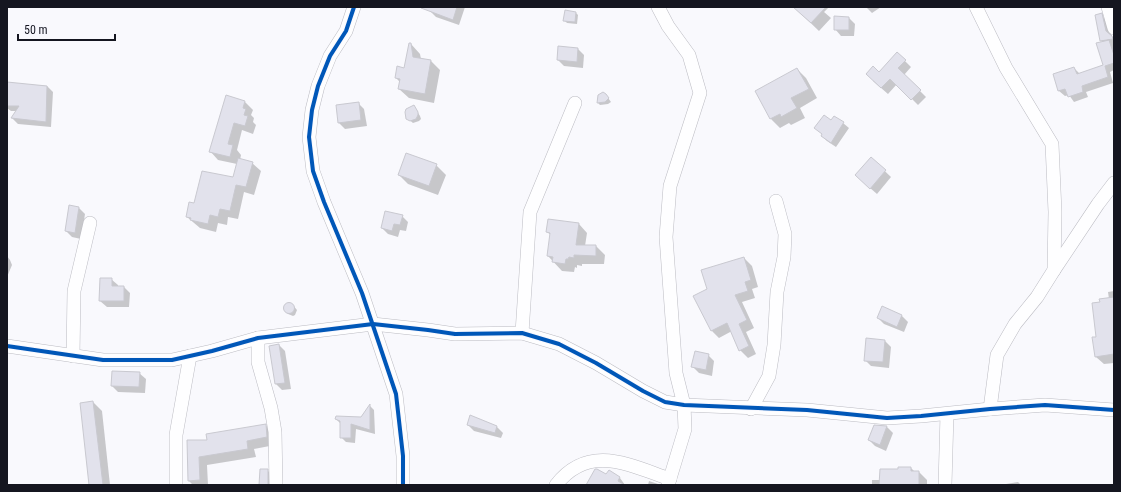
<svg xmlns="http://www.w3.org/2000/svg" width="1121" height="492" viewBox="0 0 1121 492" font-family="'Roboto Condensed',sans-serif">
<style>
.shadow{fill:#0003}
.building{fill:#e2e2ec;stroke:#c9c9d0}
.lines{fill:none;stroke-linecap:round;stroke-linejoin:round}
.minor-casing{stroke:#bcbcc3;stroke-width:14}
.minor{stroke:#fefeff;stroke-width:13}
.cycleway-casing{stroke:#f8f8fe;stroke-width:6}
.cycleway{stroke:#0057b8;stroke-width:4}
</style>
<rect width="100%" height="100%" fill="#f9f9fd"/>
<g class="shadow">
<polygon points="431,7 465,7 459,25 436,17 430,11"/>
<polygon points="794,7 829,7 824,12 831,18 819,31"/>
<polygon points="866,7 881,7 872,13"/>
<polygon points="576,13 578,15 577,24 567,23 564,20"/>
<polygon points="1101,15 1107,21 1112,37 1114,39 1114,70 1110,72 1113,83 1086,92 1088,97 1074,102 1069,95 1065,96 1059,91 1054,75 1074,68 1080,74 1104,65 1103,42 1101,40"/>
<polygon points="849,18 855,24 854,36 841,36 835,29"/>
<polygon points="411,44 420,54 421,59 431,61 440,70 434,103 409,98 399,89 401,83 396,78 405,69"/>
<polygon points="578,49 584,55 583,68 564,66 558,60"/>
<polygon points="897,53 911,67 904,75 926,97 918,105 897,84 888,94 873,81"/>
<polygon points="797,69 806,78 817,98 800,108 805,118 791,125 789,123 780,128 771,119 756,92"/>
<polygon points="7,83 47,86 53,92 51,127 18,124 12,118 17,111 11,111 7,108"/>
<polygon points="606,95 611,102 608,104 600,105 598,103"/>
<polygon points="245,102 253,110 251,115 254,118 253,122 256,125 253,134 242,130 237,150 241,155 240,160 252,163 261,171 254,195 244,192 238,219 228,217 227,225 218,223 216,232 200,228 187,217 195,205 234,179 237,164 218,160 210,151"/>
<polygon points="358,103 364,109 367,126 345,129 339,123 337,106"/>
<polygon points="414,106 420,116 421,119 419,121 413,123 407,118"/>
<polygon points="832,122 843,123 849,128 836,147 827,141 822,136 823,135 816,128"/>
<polygon points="871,158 891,177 877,194 862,181"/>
<polygon points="436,165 446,175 438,195 408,184 399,175"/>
<polygon points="79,208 85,214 81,239 72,237 66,231"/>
<polygon points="402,216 408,222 406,231 400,230 398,237 388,234 382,228"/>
<polygon points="579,224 587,233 585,246 596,246 605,255 604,264 582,264 582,266 577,265 577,268 575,267 574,272 562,271 548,256 551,235 547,232"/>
<polygon points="7,256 10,260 12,265 7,277"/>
<polygon points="744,258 752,266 758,287 752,289 755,298 742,302 754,328 746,332 756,354 748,358 740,350 732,331 719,338 712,331 694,297 708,289"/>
<polygon points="111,279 118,285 118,287 124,287 130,293 129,307 107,307 100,301"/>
<polygon points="1114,291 1114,363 1104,364 1096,357 1101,303 1109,299 1108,292"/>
<polygon points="291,303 297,310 295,315 293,316 288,314 285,311 284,306 286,304"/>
<polygon points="882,308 902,316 908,322 904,332 884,324 878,318"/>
<polygon points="885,341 891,347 889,368 871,366 865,360"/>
<polygon points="279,345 285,351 291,389 282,390 276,384 270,346"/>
<polygon points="708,355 714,361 712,376 699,373 693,367"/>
<polygon points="139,373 146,379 145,393 118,392 112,386"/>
<polygon points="93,402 102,411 110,485 90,485"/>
<polygon points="370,406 374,410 375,434 356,429 355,443 346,442 341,437 341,424 336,419 361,418"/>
<polygon points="265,425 274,433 275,445 254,449 256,457 207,465 208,485 193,485 188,480 188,441 208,441"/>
<polygon points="468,425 497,427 503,433 501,438 474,431"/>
<polygon points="875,426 887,427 893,433 886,451 875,446 869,440"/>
<polygon points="911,468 915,472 919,472 927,480 927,485 872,485 872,480 880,480 899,470"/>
<polygon points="267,470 273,476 274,485 260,485"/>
<polygon points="609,471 620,478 625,485 587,485 606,476"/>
<polygon points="649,481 658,484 659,485 648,485"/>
<polygon points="1018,482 1021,485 1000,485"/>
</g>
<g class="building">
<polygon points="421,7 457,7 453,20 421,8"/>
<polygon points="793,7 826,7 811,23"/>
<polygon points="565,10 576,12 575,22 563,21"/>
<polygon points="1102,13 1106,31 1112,36 1113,39 1100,41 1095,15"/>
<polygon points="834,16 849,17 849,30 834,30"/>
<polygon points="1109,40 1114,55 1114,63 1105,66 1108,77 1082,86 1083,92 1068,97 1065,89 1058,91 1053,74 1074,67 1077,74 1103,65 1096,43"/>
<polygon points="409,43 411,43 413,57 431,60 425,94 398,89 400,79 395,78 397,66 404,68"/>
<polygon points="558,46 578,48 577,62 557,60"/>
<polygon points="897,52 906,60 898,68 921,90 911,100 890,79 881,88 866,74 873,66 879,72"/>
<polygon points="797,68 809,89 791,98 797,108 781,117 780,114 770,119 755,91"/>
<polygon points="7,82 47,86 46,122 11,118 19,106 7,106"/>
<polygon points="603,92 606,94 609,98 605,102 597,103 598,95"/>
<polygon points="226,95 245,101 243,108 246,109 244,115 248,116 245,126 234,123 228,144 233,145 230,157 209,152"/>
<polygon points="359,102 361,120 338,123 336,105"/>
<polygon points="414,105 418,112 418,115 416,119 410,121 406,119 405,112 406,109"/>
<polygon points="824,115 831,120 834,116 844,122 831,143 821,136 822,134 814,128"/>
<polygon points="406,153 437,164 429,186 398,175"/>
<polygon points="871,157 886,170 870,189 855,175"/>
<polygon points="238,158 253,162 246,187 236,185 230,211 220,209 218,217 210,215 208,224 190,220 191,218 186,217 189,202 194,203 202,171 233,177"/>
<polygon points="69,205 79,207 75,233 65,231"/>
<polygon points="385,211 403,215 400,225 394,224 392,231 381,228"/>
<polygon points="548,219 579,223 576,245 596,245 596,256 574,255 574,258 569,257 568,259 566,259 565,264 552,262 553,257 547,256 550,233 546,232"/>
<polygon points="744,257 751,280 745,282 748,291 735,295 747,320 739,324 749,346 739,351 727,323 711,331 693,296 707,289 701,270"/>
<polygon points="100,278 112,278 112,286 124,286 124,301 99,301"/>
<polygon points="1114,297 1114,354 1095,357 1092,337 1096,337 1092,303 1100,302 1099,299"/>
<circle cx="289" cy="308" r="5.5"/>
<polygon points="882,306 902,315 897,327 877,318"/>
<polygon points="866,338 885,340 883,362 864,361"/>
<polygon points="279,344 285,383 275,384 269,346"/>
<polygon points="695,351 709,354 706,370 691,367"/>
<polygon points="112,371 140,372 139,387 111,386"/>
<polygon points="93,401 103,485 89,485 80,403"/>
<polygon points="370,404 370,430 351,424 351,438 340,438 340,421 335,419 336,416 361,417"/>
<polygon points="470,415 497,426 495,433 467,425"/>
<polygon points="266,424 267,437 247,441 248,449 199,457 200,480 188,481 187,440 207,440 206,434"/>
<polygon points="874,425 887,426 880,445 868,440"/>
<polygon points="898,467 911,467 911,471 919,471 919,485 879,485 880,469 898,469"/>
<polygon points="260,469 268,469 268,485 259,485"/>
<polygon points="595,469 597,469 606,474 609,470 620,477 618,481 625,485 586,485"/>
</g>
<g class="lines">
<g class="minor-casing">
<g id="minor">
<polyline points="354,7 346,31 330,56 318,86 312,110 309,137 313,171 324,202 362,293 396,394 403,456 403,485"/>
<polyline points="658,7 668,26 689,55 700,93 670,186 666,237 676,373 684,405 685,429 668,485"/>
<polyline points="976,7 1006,68 1052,144 1055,212 1054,270 1037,297 1015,324 997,355 990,409"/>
<polyline points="1108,7 1114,28"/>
<polyline points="1054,270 1098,204 1114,183"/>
<polyline points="522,333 530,212 575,103"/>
<polyline points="258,338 258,362 271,408 275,432 276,485"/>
<polyline points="7,346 103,360 172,360 212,351 258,338 373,324 428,330 455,334 522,333 559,344 596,363 643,391 665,402 684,405 807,410 887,418 921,416 990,409 1045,405 1114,410"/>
<polyline points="73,356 74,291 90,223"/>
<polyline points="751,409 769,376 774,345 777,292 784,257 785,234 776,201"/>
<polyline points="176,485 176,435 190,356"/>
<path d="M 556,485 C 589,443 629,465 670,479"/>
<polyline points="945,485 947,414"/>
</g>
</g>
<use href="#minor" class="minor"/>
<g class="cycleway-casing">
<g id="cycleway">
<polyline points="354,7 346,31 330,56 318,86 312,110 309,137 313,171 324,202 362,293 396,394 403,456 403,485"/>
<polyline points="7,346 103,360 172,360 212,351 258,338 373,324 428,330 455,334 522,333 559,344 596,363 643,391 665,402 684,405 807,410 887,418 921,416 990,409 1045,405 1114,410"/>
</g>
</g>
<use href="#cycleway" class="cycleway"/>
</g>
<rect width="1121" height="492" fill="none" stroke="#151620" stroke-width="16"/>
<path d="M18 34v6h97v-6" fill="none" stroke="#151620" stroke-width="2"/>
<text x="24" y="34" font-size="12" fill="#151620" stroke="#f8f8fe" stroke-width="3" paint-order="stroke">50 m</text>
</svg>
